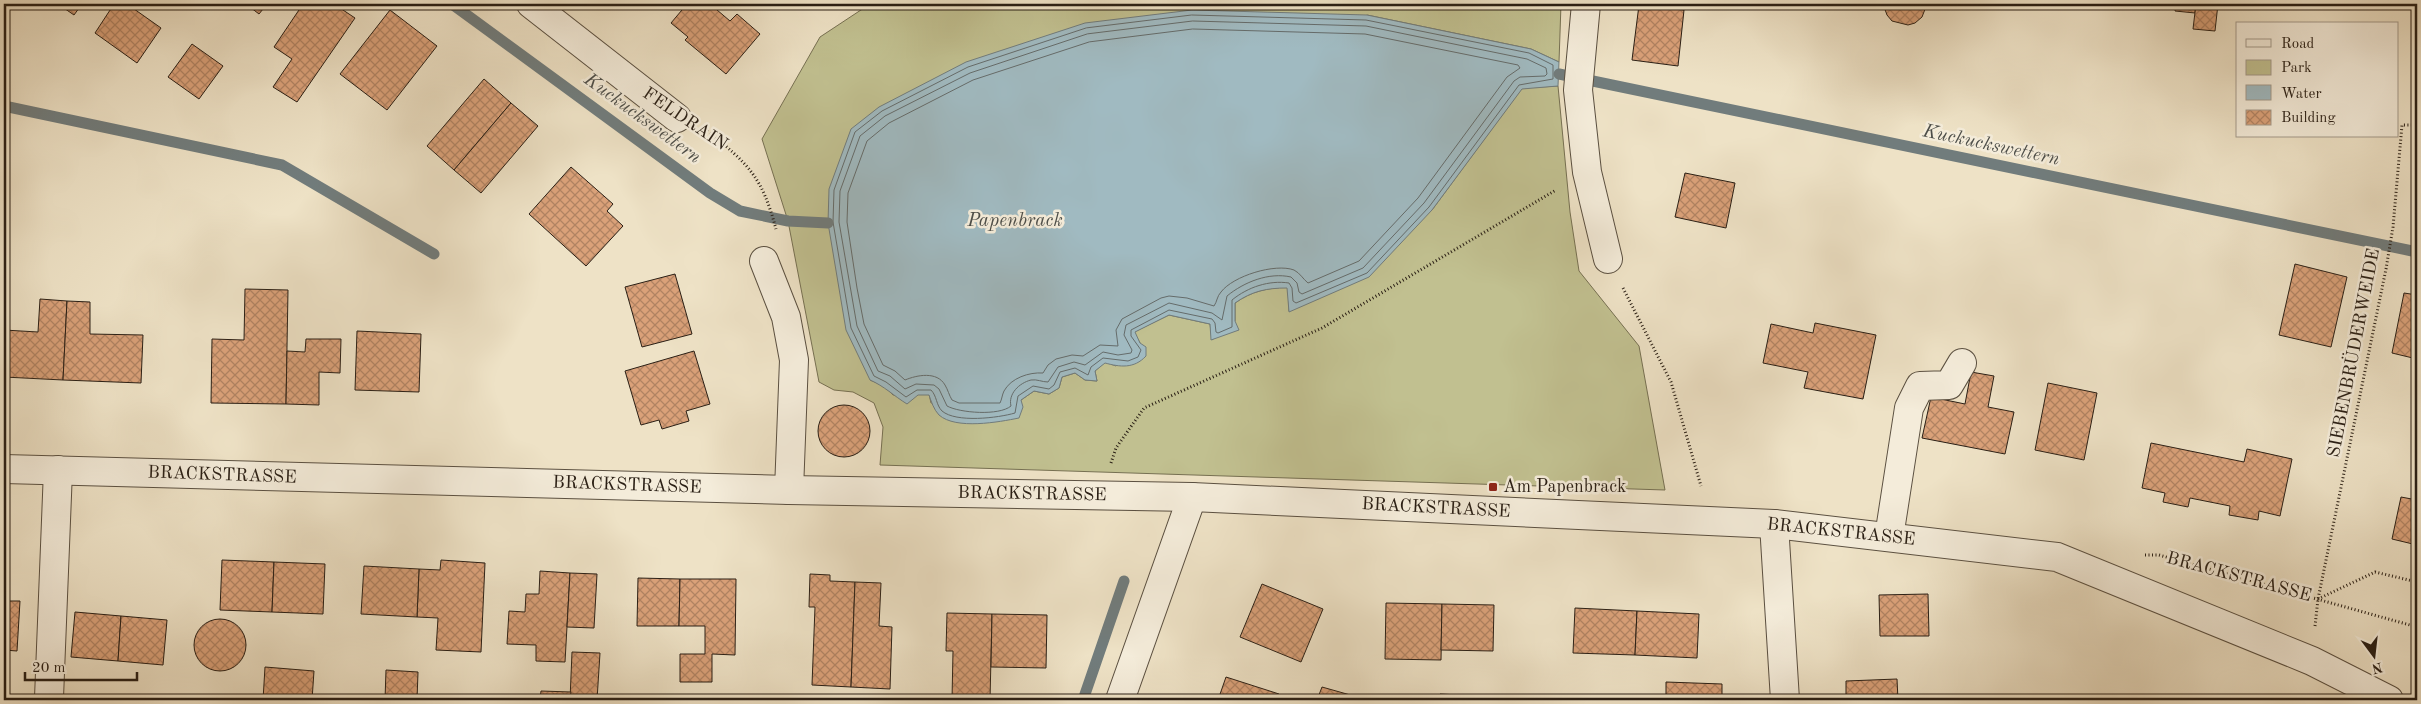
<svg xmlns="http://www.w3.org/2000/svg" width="2421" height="704" viewBox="0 0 2421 704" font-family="'Old Standard TT',serif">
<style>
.park{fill:#c1c090;stroke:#767052}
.water{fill:#a0bac1;stroke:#717c7c}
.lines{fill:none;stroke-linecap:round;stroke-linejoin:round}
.shore{stroke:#656c6b;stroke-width:1}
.stream{stroke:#717c7c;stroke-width:11}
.building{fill:url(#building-cross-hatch);stroke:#2a1f15}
.minor-casing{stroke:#5b5041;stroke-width:30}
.path{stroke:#2a1f15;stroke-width:3;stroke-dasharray:1 2.5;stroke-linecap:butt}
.minor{stroke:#f4ecda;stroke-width:28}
.poi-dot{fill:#8f2418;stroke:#f4ecda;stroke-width:2}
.labels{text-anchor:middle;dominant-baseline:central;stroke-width:5;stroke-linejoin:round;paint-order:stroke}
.street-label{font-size:18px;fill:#2a1f15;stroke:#f4ecda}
.poi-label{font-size:18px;fill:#2a1f15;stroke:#f4ecda;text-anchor:start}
.water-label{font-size:19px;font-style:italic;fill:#4d4e49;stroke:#f4ecda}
</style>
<defs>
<pattern id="building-cross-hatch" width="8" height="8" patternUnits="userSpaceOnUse" patternTransform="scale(1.25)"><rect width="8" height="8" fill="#daa179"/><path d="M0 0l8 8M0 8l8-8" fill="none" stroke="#b18362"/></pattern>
</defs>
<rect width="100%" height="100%" fill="#eee2c6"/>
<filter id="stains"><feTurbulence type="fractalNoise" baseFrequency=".004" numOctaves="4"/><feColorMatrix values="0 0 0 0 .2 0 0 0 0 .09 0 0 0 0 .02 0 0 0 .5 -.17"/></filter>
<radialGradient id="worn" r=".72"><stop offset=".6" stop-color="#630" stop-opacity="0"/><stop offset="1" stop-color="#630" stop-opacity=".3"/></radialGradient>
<path class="park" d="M 870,4 L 1561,4 L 1559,62 L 1531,49 L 1367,15 L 870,380 L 884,386 L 893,395 L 929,394 L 931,403 L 1021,400 L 1034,391 L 1049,394 L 1059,388 L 1062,377 L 1075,373 L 1085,380 L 1097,381 L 1095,371 L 1105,362 L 1116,366 L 1140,343 L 1134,332 L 1169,315 L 1210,324 L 1212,340 L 1235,321 L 1235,303 C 1252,291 1267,288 1288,287 L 1289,311 L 1432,210 L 1522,88 L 1558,86 L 1570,212 L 1579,271 L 1639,346 L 1665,490 L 880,465 L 883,427 L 874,403 L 853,392 L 834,390 L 819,382 L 788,221 L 762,139 L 820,37 Z"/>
<path class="water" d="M 1192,10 L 1367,15 L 1531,49 L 1559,62 L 1558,86 L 1522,89 L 1432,210 L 1369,277 L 1289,312 L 1287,288 C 1267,288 1252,291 1235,303 L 1235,321 L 1239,330 L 1211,340 L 1210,324 L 1169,315 L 1135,332 L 1140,343 L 1146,347 L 1146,356 C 1134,369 1120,367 1105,363 L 1095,371 L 1097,381 L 1085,380 L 1075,373 L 1062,377 L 1059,388 L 1049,394 L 1034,391 L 1021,400 L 1023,407 L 1019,418 C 999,422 956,430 939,415 C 934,410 931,401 929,395 L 918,395 L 907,404 C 894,396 884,386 870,380 L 846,330 L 828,223 L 829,189 L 851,129 L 879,107 L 966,62 L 1085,23 Z"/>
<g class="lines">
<g class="shore">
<path d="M 1192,15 L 1366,20 L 1529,53 L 1553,65 L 1553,79 L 1519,85 L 1429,207 L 1367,273 L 1296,303 L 1293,301 L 1292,288 L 1289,283 C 1269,280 1248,287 1232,300 L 1232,327 L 1218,333 L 1216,332 L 1215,323 L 1212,319 L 1169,310 L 1131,330 L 1131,336 L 1141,350 L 1138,357 L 1128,361 L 1103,358 L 1091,367 L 1088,375 L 1075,368 L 1060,372 L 1054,385 L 1049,389 L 1033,386 L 1018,396 L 1015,413 C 998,418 956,423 942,411 C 936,405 937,396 931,390 L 917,390 L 906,397 L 886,382 L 874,376 L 851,328 L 833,222 L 834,190 L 855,132 L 882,111 L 968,67 L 1086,28 Z"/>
<path d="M 1193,21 L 1366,26 L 1527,59 L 1546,68 L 1547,74 L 1545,76 L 1520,77 L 1514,81 L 1424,203 L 1363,268 L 1302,294 L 1299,292 L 1297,283 L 1291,277 C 1269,272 1244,282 1227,296 L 1222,320 L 1212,313 L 1169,303 L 1126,325 L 1124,335 L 1132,350 L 1131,353 L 1118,355 L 1103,352 L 1085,365 L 1074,362 L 1058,367 L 1048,382 C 1042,382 1037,379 1031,380 C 1019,383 1008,394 1011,406 C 999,416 960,413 947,406 L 939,389 L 934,385 L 916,384 L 905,389 L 890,376 L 878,371 L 857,326 L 839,222 L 840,191 L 860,136 L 885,116 L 970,73 L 1087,34 Z"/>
<path d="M 1193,29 L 1365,34 L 1518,65 L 1520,68 L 1507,77 L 1418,198 L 1359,261 L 1308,283 C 1303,279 1300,273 1294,270 C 1275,263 1233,276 1221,292 C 1217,296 1217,302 1214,306 L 1187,298 L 1169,296 L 1161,298 L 1122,319 L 1116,330 L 1118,346 L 1100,345 L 1083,356 L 1072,355 L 1056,359 L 1048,365 L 1043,373 C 1029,372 1011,378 1004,391 C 1002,395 1002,399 1000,403 L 959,403 L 952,400 C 949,395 948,390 945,385 C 937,371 917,375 905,380 L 895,371 L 883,365 L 864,324 L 857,288 L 847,222 L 848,193 L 867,141 L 889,123 L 973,80 L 1089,42 Z"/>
</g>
<g class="stream">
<polyline points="452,4 710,193 740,211 788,221 828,223"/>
<polyline points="1559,74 2417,252"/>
<polyline points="4,106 282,165 434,254"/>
<polyline points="1083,700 1124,581"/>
</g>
</g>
<g class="building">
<polygon points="58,4 82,4 74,15"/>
<polygon points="114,4 127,4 161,28 137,63 95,33"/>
<polygon points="246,4 267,4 259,14"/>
<polygon points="303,4 334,4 355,18 297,102 273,87 292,59 274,47"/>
<polygon points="687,4 710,4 730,21 737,14 760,34 726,74 685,40 688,37 671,23"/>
<polygon points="1883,4 1927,4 1922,17 1915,23 1908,25 1892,21 1887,15"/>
<polygon points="2176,4 2196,4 2195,13 2175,11"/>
<polygon points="2196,4 2218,4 2215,31 2193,29"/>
<polygon points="1639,5 1684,10 1678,66 1632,60"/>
<polygon points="390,10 437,46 387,110 340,74"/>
<polygon points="192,44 223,66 199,99 168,77"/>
<polygon points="484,79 511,103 454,170 427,146"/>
<polygon points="511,103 538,126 481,193 454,170"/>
<polygon points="571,167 613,204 607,211 623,226 586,266 529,214"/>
<polygon points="1685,173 1735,183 1726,228 1675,217"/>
<polygon points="2295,264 2347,277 2331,347 2279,335"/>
<polygon points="675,274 692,334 642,347 625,287"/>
<polygon points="245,289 288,290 286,404 211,403 212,339 244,340"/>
<polygon points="2404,293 2417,295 2417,359 2392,353"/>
<polygon points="40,299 67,301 63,380 4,377 4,330 38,332"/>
<polygon points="67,301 90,302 90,334 143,335 141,383 63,380"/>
<polygon points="1815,323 1876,335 1863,399 1804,388 1808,372 1763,363 1771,324 1813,333"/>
<polygon points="357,331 421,334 419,392 355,390"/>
<polygon points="306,339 341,339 340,373 319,372 319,405 286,404 287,351 305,352"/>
<polygon points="694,351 710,404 686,411 689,421 662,429 659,420 641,425 625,371"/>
<polygon points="1971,372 1994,376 1988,407 2014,412 2005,454 1922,438 1931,397 1965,404"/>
<polygon points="2048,383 2097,393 2084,460 2035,450"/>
<circle cx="844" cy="431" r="26"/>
<polygon points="2151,443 2244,462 2247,449 2292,459 2280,516 2259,511 2258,520 2229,515 2230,506 2190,498 2188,507 2163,502 2165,493 2142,488"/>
<polygon points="2401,497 2417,500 2417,545 2392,539"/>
<polygon points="222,560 274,562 272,612 220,610"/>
<polygon points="441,560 485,563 481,652 436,650 438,618 417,617 419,569 440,570"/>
<polygon points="274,562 325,564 323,614 272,612"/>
<polygon points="364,566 419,569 417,617 361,614"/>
<polygon points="540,571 570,573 565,662 536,661 536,645 507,644 509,611 525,612 526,594 539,594"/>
<polygon points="570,573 597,574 594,628 567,627"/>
<polygon points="810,574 830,575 830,581 855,582 851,687 812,685 815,607 809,607"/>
<polygon points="638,578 680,579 679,626 637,626"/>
<polygon points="680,579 736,579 735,655 712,654 712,682 680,682 680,654 705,654 705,626 679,626"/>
<polygon points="855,582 881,583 879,626 892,627 890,689 851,687"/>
<polygon points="1262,584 1323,609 1301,662 1240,637"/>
<polygon points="1928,594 1929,636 1880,636 1879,595"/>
<polygon points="4,601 20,601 17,651 4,650"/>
<polygon points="1386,603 1442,604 1441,660 1385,659"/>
<polygon points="1442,604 1494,605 1493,651 1441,650"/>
<polygon points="1575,608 1637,611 1635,655 1573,653"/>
<polygon points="1637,611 1699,614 1697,658 1635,655"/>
<polygon points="75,612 121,616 118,661 71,657"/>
<polygon points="947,613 992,614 990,700 952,700 953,651 946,651"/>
<polygon points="992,614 1047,615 1046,668 991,667"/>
<polygon points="121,616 167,620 163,665 118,661"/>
<circle cx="220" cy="645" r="26"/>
<polygon points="572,652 600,653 597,700 570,700"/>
<polygon points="265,667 314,671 312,700 263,700"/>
<polygon points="386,670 418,672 417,700 385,700"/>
<polygon points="1226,677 1279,694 1278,700 1218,700"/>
<polygon points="1897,679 1898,700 1846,700 1846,681"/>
<polygon points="1666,682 1722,684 1722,700 1666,700"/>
<polygon points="1322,687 1361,698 1361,700 1317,700"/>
<polygon points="541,691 571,692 570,700 540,700"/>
<polygon points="1440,694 1480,696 1480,700 1439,700"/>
<polygon points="417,696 443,697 443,700 417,700"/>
</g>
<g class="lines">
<g class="minor-casing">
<g id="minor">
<polyline points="531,4 677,118"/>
<polyline points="1586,4 1578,90 1587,172 1608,259"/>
<polyline points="764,261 786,317 794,360 789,490"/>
<polyline points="4,469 789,490 1192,497 1774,524 2057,557 2312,661 2389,700"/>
<polyline points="1774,524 1785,700"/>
<polyline points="1889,537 1909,408 1920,386 1949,385 1962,363"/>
<polyline points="49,698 58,470"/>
<polyline points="1120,700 1192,497"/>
</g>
</g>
<g class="path">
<path d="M 707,131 C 749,164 762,177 776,229"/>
<polyline points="1623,288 1671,382 1701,486"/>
<polyline points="1111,463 1116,448 1144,408 1322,328 1556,190"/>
<polyline points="2145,555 2159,555 2417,627"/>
<polyline points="2318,599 2375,572 2417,582"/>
<polyline points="2315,626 2318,599 2386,269 2393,227 2402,125 2417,125"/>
</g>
<use href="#minor" class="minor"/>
</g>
<rect class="poi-dot" x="1488" y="482" width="10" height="10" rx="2.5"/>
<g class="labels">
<g class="street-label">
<text transform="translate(685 119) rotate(34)">FELDRAIN</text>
<text transform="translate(2354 353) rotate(-79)">SIEBENBRÜDERWEIDE</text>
<text transform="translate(222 475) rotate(2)">BRACKSTRASSE</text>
<text transform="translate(627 485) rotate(2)">BRACKSTRASSE</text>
<text transform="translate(1032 494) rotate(1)">BRACKSTRASSE</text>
<text transform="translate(1436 508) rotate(3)">BRACKSTRASSE</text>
<text transform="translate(1841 532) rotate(6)">BRACKSTRASSE</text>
<text transform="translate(2239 577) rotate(15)">BRACKSTRASSE</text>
</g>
<g class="poi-label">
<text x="1503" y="487">Am Papenbrack</text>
</g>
<g class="water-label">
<text transform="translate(642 119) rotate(36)">Kuckuckswettern</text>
<text transform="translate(1991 146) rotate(12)">Kuckuckswettern</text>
<text x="1015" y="221">Papenbrack</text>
</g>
</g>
<rect width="2421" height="704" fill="none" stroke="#eee2c6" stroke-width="20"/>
<rect x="5" y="5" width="2411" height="694" fill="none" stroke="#2a1f15" stroke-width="2.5"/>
<rect x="10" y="10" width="2401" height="684" fill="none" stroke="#2a1f15"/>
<rect x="2236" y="22" width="162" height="115" fill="#f4ecda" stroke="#a39a8b"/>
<rect x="2246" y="39" width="25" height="8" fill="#f4ecda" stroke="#a39a8b"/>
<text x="2281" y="48" font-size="15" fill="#2a1f15">Road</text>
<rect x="2246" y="60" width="25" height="15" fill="#c1c090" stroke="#a39a8b"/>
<text x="2281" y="72" font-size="15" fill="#2a1f15">Park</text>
<rect x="2246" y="85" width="25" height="15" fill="#a0bac1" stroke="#a39a8b"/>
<text x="2281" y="98" font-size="15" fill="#2a1f15">Water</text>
<rect x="2246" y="110" width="25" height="15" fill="url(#building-cross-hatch)" stroke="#a39a8b"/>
<text x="2281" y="122" font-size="15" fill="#2a1f15">Building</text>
<g transform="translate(2374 656) rotate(165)" stroke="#f4ecda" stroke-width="4" paint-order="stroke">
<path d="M0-4L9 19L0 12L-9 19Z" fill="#2a1f15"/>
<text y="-8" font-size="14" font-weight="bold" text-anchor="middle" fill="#2a1f15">N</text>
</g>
<path d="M25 672v8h112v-8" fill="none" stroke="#2a1f15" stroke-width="2.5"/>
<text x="32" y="672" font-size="15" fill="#2a1f15" stroke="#f4ecda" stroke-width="4" paint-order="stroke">20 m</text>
<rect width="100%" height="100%" filter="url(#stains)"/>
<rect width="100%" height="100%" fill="url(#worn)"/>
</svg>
